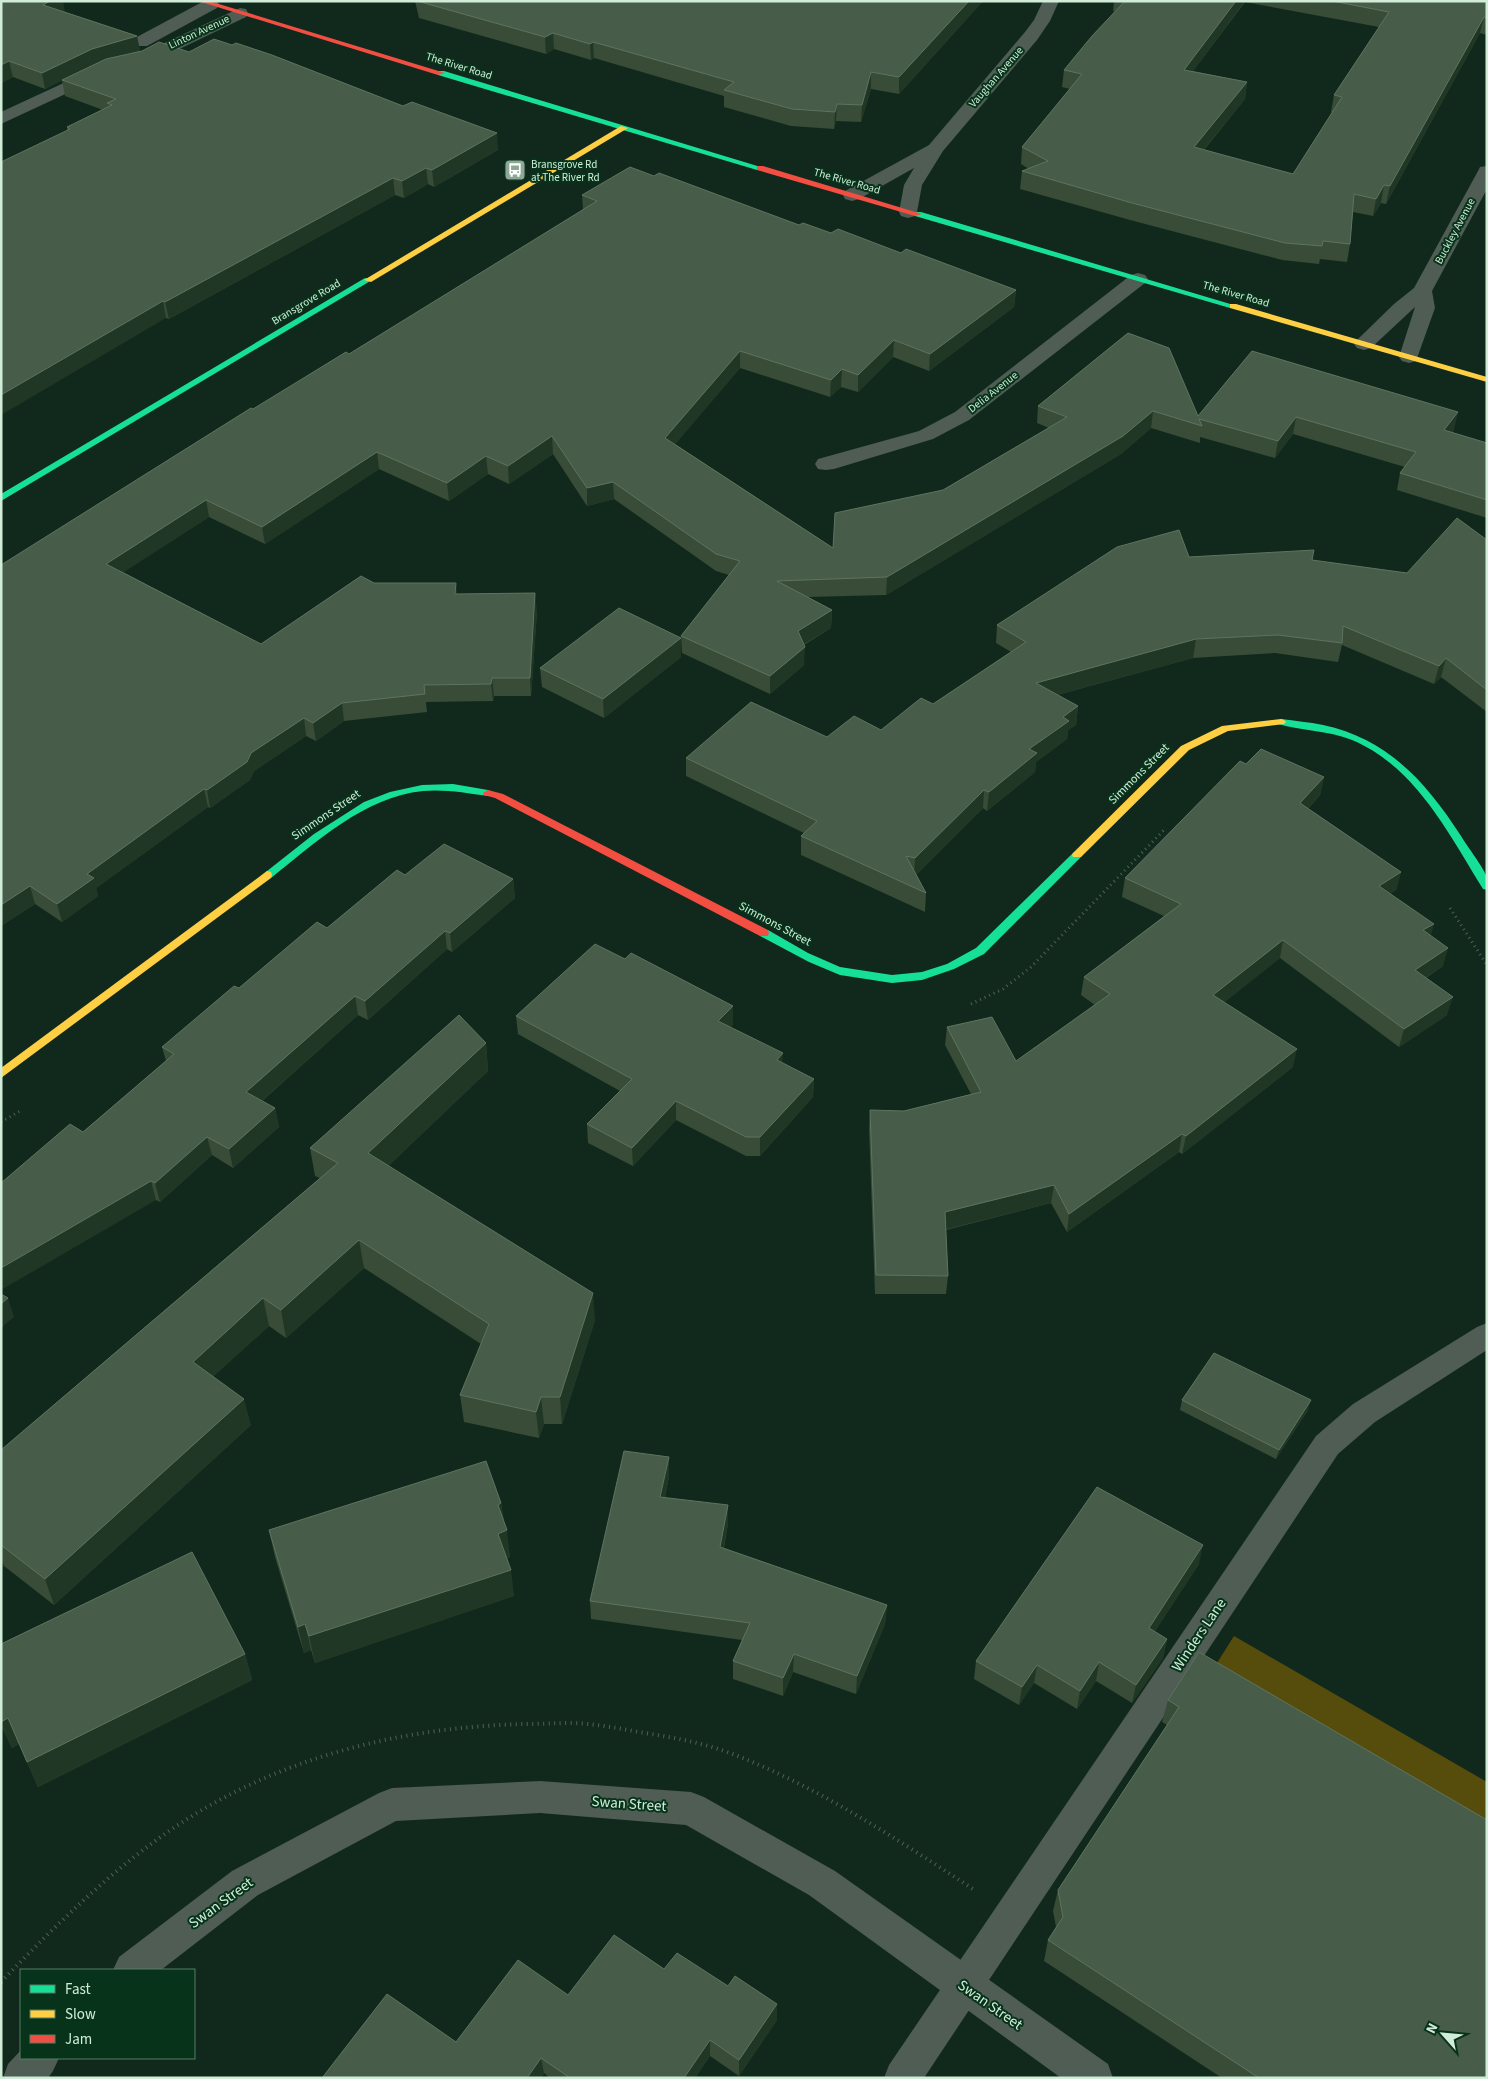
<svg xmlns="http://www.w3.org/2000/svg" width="1488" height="2079" viewBox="0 0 1488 2079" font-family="'Source Sans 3',sans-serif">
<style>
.green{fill:#564c0b}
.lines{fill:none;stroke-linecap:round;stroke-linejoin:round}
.path-far1{stroke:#526058;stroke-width:3;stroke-dasharray:1 4;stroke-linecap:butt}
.path{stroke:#526058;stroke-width:4;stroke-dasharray:1 4.5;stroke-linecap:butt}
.lane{fill:#4f5d54;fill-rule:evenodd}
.street{fill:#4f5d54;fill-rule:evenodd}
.fast{fill:#16e098;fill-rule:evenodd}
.slow{fill:#ffcf43;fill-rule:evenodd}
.jam{fill:#f24e42;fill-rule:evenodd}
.wall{fill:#384c37;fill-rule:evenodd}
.shaded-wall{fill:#213725}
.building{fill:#485d49;stroke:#5e745f}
.labels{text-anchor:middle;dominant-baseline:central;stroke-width:4;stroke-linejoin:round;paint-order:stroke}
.far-street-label{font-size:11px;fill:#d1edd9;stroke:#07331b}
.far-poi-label{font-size:11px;fill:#d1edd9;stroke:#07331b;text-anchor:start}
.street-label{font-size:12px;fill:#d1edd9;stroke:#07331b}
.near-street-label{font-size:15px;fill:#d1edd9;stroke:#07331b}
</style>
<rect width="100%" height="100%" fill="#11291c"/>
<polygon class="green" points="1234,1636 1487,1782 1487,1847 1205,1682"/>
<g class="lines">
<g class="path-far1">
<polyline points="1450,908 1487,965"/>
<polyline points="971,1004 1003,989 1031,967 1164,830"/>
<polyline points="1,1122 20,1111"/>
</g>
<path class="path" d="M 1,1982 C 54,1927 109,1872 172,1829 C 276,1758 400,1727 525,1724 C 541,1724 557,1723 574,1723 C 596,1724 617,1728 639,1732 C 670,1737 700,1742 730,1753 C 817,1786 895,1838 973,1889"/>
<polygon class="lane" points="1487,1323 1487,1350 1375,1422 1338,1454 924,2078 884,2078 889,2065 1316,1436 1353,1404 1477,1327"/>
<g class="street">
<polygon points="204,1 217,1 219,4 217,8 147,46 135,46 132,42 135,38"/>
<polygon points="1043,1 1059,1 1050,21 1037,40 943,151 922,185 917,212 915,216 908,218 901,216 899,212 904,185 914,168 859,199 852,201 845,199 843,195 845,191 929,145 1025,32 1034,20"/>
<polygon points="240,8 246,9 248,13 246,17 144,66 138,67 132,66 129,62 132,58"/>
<polygon points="96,68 102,69 105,73 102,77 1,124 1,112"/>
<polygon points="1487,166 1487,189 1432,291 1435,308 1416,361 1409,363 1402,361 1399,357 1415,307 1371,348 1364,350 1357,348 1354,344 1357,340 1394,304 1414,288 1478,171 1480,167"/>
<polygon points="1138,273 1145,275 1148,279 1145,283 969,420 933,439 834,469 826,470 818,469 815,464 818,459 919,431 955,412 1131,275"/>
<polygon points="540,1781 691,1792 704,1797 835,1871 1108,2064 1113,2078 1061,2078 809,1895 686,1825 540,1813 396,1821 258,1895 161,1970 113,1970 119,1957 232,1871 379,1793 392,1788"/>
<polygon points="21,2050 21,2058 59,2058 53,2071 48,2078 3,2078 8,2064"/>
</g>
<g class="fast">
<polygon points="438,71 444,71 764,168 757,170 438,75"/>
<polygon points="915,212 921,212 1237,306 1230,308 915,216"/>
<polygon points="365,278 372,280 1,501 1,494"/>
<path d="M 1281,719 C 1295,721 1309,722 1323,725 C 1388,739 1426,782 1461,836 C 1466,845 1485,869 1487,878 C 1487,881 1487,886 1487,890 L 1483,889 C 1449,834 1415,766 1352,740 C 1327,730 1302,731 1278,724 L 1276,722 Z"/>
<path d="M 453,784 L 488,790 L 493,793 L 488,796 C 466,793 445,789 423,791 C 364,797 315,843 271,878 L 263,878 L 262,875 L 314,834 L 364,802 L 390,792 L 422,785 Z"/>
<polygon points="1077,852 1081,853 1082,855 1081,857 984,954 954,969 922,980 892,983 840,975 809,962 760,936 759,933 760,930 768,930 808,953 840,967 892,975 922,972 947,964 976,948 1073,853"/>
</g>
<g class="slow">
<polygon points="621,126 628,128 371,282 364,280"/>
<polygon points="1230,304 1236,304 1487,377 1487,382 1230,308"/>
<polygon points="1281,719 1284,720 1286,722 1284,724 1228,731 1189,750 1081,857 1073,857 1072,855 1073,853 1181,746 1222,726"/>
<polygon points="267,871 271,872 272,875 271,878 1,1078 1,1068"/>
</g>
<g class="jam">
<polygon points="198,1 209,1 445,73 438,75"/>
<polygon points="757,166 763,166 922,214 915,216 757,170"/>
<polygon points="488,790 503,794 768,930 769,933 768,936 760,936 495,798 484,795 483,793"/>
</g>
</g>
<g class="wall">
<polygon points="1,1 65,12 64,12 137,36 140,51 498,150 434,187 428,184 404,198 395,195 169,319 166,318 67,130 67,127 103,110 65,96 62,80 45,89 13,77 1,83"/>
<polygon points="415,1 983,1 899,94 871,89 861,122 836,121 834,129 791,126 724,107 724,96 594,58 591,60 554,49 546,54 419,18"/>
<path d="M 1114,1 L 1487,1 L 1487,35 L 1480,33 L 1386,204 L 1381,203 L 1373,216 L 1353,212 L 1350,244 L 1347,262 L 1320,259 L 1319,264 L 1282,260 L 1130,220 L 1020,189 L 1022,171 L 1029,169 L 1021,164 L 1022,147 L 1070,89 L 1062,87 L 1064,70 L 1115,11 L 1113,11 ZM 1245,2 L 1379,27 L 1334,95 L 1331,112 L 1332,113 L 1293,174 L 1204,150 L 1245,99 L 1247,82 L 1193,71 Z"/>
<polygon points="654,176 799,225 831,233 901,253 1016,290 1014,307 929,371 893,357 858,392 841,387 830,397 740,368 675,444 833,548 943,490 1049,428 1037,423 1038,406 1128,333 1198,416 1252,351 1454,430 1452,433 1487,443 1487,518 1397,490 1400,473 1405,467 1293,434 1275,458 1200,437 1200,443 1151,428 1121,454 886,595 808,597 832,610 831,628 804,645 804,665 770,694 682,653 681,636 729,575 716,571 614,499 587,506 553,454 509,484 488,474 449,501 379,469 265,544 209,517 123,572 261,644 374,583 457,594 537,611 531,696 494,696 493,701 426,702 427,712 344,721 316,741 306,736 254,771 250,780 210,808 208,807 96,888 98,896 62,922 35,904 1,926 1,565 253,409 349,354 583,210 582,195"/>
<polygon points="1487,540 1487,712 1441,677 1434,684 1342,645 1338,662 1275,653 1193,658 1057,695 1078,706 1076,725 1068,730 1067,739 1036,762 1035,772 987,811 983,808 916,875 926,893 925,912 801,855 801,836 804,833 686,776 686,758 881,730 933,704 1011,652 996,643 997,625 1189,557 1312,560 1407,573"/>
<polygon points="681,657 604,718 542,687 540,668"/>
<polygon points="1246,764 1324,777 1320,795 1308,809 1401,872 1396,890 1390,894 1430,936 1443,966 1426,978 1447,1015 1399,1047 1280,958 1224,1002 1293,1067 1182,1154 1179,1152 1067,1232 1051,1203 946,1230 948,1276 946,1294 875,1294 869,1129 870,1110 904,1111 971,1094 945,1045 947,1027 1016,1061 1095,1005 1081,995 1084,977 1164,916 1122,897 1125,878"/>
<polygon points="405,875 513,879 515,898 452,952 447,949 368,1020 358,1015 262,1101 275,1108 279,1127 233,1168 212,1155 160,1202 156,1200 83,1132 166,1061 162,1047 239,988 327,928"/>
<polygon points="625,959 733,1006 733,1025 730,1027 782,1063 814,1079 813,1097 760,1156 746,1156 676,1120 633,1166 588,1143 587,1124 620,1091 518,1034 516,1016"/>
<polygon points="486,1043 488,1071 388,1166 595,1320 562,1424 544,1424 539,1438 464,1422 460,1395 481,1344 364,1268 286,1338 269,1326 213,1376 251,1425 54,1605 4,1566 1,1568 1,1450 320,1178 315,1176 310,1148"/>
<polygon points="1182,1400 1308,1410 1276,1459 1180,1410"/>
<polygon points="669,1476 665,1497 728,1524 724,1548 887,1605 885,1624 856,1694 793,1672 783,1696 733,1679 733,1661 742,1640 591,1619 590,1601"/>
<polygon points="501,1503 510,1557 507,1558 514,1596 315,1663 311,1650 304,1653 275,1557 269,1530"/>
<polygon points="1199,1564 1154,1632 1167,1639 1163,1658 1132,1703 1096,1681 1077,1709 1034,1683 1019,1705 974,1679 976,1661"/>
<polygon points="1,1644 245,1654 252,1680 38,1787 19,1744 12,1748 1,1725"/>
<polygon points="1199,1652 1487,2078 1222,2078 1044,1961 1048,1940 1056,1927 1053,1911 1058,1890 1167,1725 1162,1722 1168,1700"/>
<polygon points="664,1969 777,2020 739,2076 710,2056 695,2078 550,2078 544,2073 541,2078 322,2078 456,2042 568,1995"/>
</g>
<g class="shaded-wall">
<polygon points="50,1 63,1 65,12 46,20 43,5"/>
<polygon points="969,1 983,1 899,94 899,77"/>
<polygon points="1236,1 1245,1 1182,86 1184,70"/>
<polygon points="1484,17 1480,33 1386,204 1390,186"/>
<polygon points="553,33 554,49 546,54 545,37"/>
<polygon points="137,36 140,51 95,64 45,89 42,73 92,49"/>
<polygon points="593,42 594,58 591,60 590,44"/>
<polygon points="9,61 13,77 1,83 1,65"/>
<polygon points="871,72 871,89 861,122 862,105"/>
<polygon points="1247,82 1245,99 1192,164 1194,147"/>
<polygon points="837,104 836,121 834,129 835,112"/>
<polygon points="497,133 498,150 434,187 432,170"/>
<polygon points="426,168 428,184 404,198 402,181"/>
<polygon points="393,178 395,195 169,319 165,302"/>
<polygon points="1384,185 1381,203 1373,216 1376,199"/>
<polygon points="1016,290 1014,307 929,371 930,354"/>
<polygon points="163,301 166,318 1,415 1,395"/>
<polygon points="894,340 893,357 858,392 858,375"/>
<polygon points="740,351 740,368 666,455 665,438"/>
<polygon points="842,369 841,387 830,397 831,380"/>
<polygon points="1153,411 1151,428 1121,454 886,595 887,577"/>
<polygon points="1458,412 1454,430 1440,448 1444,430"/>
<polygon points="1296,417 1293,434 1275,458 1278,441"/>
<polygon points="552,436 553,454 509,484 508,466"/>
<polygon points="377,452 379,469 265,544 262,527"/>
<polygon points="486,456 488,474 449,501 447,483"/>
<polygon points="613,482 614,499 587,506 587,488"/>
<polygon points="206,500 209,517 110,581 106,564"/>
<polygon points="456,583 458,601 455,594"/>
<polygon points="535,593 537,611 531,696 530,678"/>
<polygon points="832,610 831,628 797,648 798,631"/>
<polygon points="681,638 681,657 604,718 603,699"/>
<polygon points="1196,639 1193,658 1034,701 1036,683"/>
<polygon points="805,647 804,665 770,694 770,676"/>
<polygon points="1446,658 1441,677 1434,684 1439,666"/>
<polygon points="492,678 494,696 493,701 491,684"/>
<polygon points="342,703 344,721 316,741 313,723"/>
<polygon points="1078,706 1076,725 1068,730 1067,739 1036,762 1035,772 987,811 989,792 1029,749 1063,717"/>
<polygon points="304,718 306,736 254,771 250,780 210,808 207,790 251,753"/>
<polygon points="1324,777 1320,795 1296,822 1300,803"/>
<polygon points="204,789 208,807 96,888 98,896 62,922 57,904 87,874"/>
<polygon points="984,790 983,808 914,877 915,858"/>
<polygon points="1401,872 1396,890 1374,904 1379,886"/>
<polygon points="513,879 515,898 452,952 450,933"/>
<polygon points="30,886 35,904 1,926 1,905"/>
<polygon points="1434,924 1429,942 1423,930"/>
<polygon points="445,931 447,949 368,1020 365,1001"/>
<polygon points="1283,940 1280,958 1210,1014 1213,995"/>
<polygon points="1448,948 1443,966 1410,988 1415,970"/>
<polygon points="355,996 358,1015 250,1111 246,1092"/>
<polygon points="1453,997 1447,1015 1399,1047 1404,1029"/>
<polygon points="733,1006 733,1025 718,1040 718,1021"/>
<polygon points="486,1043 488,1071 373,1181 368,1153"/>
<polygon points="1297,1049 1293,1067 1182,1154 1186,1136"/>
<polygon points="783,1053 782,1072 777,1060"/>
<polygon points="814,1079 813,1097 760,1156 760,1137"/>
<polygon points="676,1101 676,1120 633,1166 632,1148"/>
<polygon points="275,1108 279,1127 233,1168 229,1149"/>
<polygon points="1182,1134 1179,1152 1067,1232 1069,1214"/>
<polygon points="207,1137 212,1155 160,1202 155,1183"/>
<polygon points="151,1181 156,1200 1,1290 1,1268"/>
<polygon points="1054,1185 1051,1203 943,1230 945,1212"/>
<polygon points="359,1240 364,1268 286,1338 281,1310"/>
<polygon points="593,1293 595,1320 562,1424 560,1397"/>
<polygon points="8,1298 14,1317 1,1328 1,1304"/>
<polygon points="263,1298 269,1326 200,1389 193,1362"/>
<polygon points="541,1397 544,1424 539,1438 536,1412"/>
<polygon points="244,1399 251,1425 54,1605 45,1579"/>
<polygon points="1311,1400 1308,1410 1276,1459 1279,1450"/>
<polygon points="669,1457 669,1476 661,1516 660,1497"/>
<polygon points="501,1503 505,1529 498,1505"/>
<polygon points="728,1505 728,1524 720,1566 720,1547"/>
<polygon points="507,1530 510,1557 501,1560 498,1534"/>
<polygon points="1203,1545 1199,1564 1145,1647 1149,1628"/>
<polygon points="1,1558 4,1566 1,1568"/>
<polygon points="511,1570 514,1596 315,1663 309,1636"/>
<polygon points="887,1605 885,1624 856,1694 857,1676"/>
<polygon points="305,1624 311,1650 304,1653 298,1627"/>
<polygon points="1167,1639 1163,1658 1132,1703 1136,1685"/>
<polygon points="245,1654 252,1680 38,1787 27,1762"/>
<polygon points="794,1654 793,1672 783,1696 783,1678"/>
<polygon points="1099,1662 1096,1681 1077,1709 1080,1691"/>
<polygon points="1037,1665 1034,1683 1019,1705 1022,1687"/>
<polygon points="8,1718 19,1744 12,1748 1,1724 1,1722"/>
<polygon points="777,2004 777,2020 739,2076 739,2060"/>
<polygon points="710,2040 710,2056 695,2078 684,2078"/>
<polygon points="541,2058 544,2073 541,2078 527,2078"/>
</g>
<g class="building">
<polygon points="1,1 50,1 43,5 137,36 92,49 42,73 9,61 1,65"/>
<polygon points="417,1 969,1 899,77 871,72 862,105 837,104 835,112 792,109 724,90 734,82 618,49 593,42 590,44 553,33 545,37"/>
<polygon points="1125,1 1236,1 1184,70 1247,82 1194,147 1293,174 1342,97 1334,95 1389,12 1332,1 1487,1 1487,18 1484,17 1390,186 1384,185 1376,199 1354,194 1350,244 1323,241 1322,246 1285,243 1132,203 1022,171 1048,161 1022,147 1082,74 1064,70 1092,36"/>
<polygon points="214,39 232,45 236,43 272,55 403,106 412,102 497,133 432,170 426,168 402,181 393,178 165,302 163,301 1,395 1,162 70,129 67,127 112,105 107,103 116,99 62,80 106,59 142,51 159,42 189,52"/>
<polygon points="630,167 654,176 659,173 799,225 803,223 831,233 838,229 901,253 906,249 1016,290 930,354 894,340 858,375 842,369 831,380 740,351 665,438 833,548 835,513 943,490 1067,417 1038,406 1128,333 1169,348 1198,416 1252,351 1458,412 1444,430 1487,443 1487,500 1400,473 1416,452 1296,417 1278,441 1199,419 1202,426 1153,411 1123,436 887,577 777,581 832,610 798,631 805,647 770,676 681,636 740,561 716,554 613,482 587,488 552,436 508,466 486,456 447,483 377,452 262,527 206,500 106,564 261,644 361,576 374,583 456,583 455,594 535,593 530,678 492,678 491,684 424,685 425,694 342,703 313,723 304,718 251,753 247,762 207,790 204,789 87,874 94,878 57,904 30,886 1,905 1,565 251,408 253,409 346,352 349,354 597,201 582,195"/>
<polygon points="1457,518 1487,540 1487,690 1446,658 1439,666 1343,626 1342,643 1278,635 1196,639 1036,683 1078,706 1063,717 1069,721 1029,749 1037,753 989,792 984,790 915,858 906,856 926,893 801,836 817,821 686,758 751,702 827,737 854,716 881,730 921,698 933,704 1026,642 997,625 1117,547 1179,530 1189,557 1314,550 1312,560 1407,573"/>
<polygon points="619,608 681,638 603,699 540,668"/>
<polygon points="1261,749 1324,777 1300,803 1401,872 1379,886 1434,924 1423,930 1448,948 1415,970 1453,997 1404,1029 1283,940 1213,995 1297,1049 1186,1136 1182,1134 1069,1214 1054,1185 945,1212 948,1276 876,1275 870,1110 904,1111 981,1092 947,1027 992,1017 1016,1061 1110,994 1084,977 1181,904 1125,878 1240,761 1246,764"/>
<polygon points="444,844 513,879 450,933 445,931 365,1001 355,996 246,1092 275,1108 229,1149 207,1137 155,1183 151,1181 1,1268 1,1183 70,1124 83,1132 174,1054 162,1047 234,986 239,988 317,922 327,928 397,870 405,875"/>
<polygon points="595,944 625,959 631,953 733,1006 718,1021 783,1053 777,1060 814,1079 760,1137 746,1137 676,1101 632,1148 587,1124 632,1079 516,1016"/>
<polygon points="459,1015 486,1043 368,1153 593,1293 560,1397 541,1397 536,1412 460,1395 489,1324 359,1240 281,1310 263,1298 193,1362 244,1399 45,1579 1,1545 1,1450 338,1163 310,1148"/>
<polygon points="1,1294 8,1298 1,1304"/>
<polygon points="1214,1353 1311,1400 1279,1450 1182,1400"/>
<polygon points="624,1451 669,1457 660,1497 728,1505 720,1547 887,1605 857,1676 794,1654 783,1678 733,1661 750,1623 590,1601"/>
<polygon points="486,1461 501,1503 498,1505 507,1530 498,1534 511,1570 309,1636 305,1624 298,1627 269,1530"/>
<polygon points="1097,1487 1203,1545 1149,1628 1167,1639 1136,1685 1099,1662 1080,1691 1037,1665 1022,1687 976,1661"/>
<polygon points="192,1552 245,1654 27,1762 8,1718 1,1722 1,1644"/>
<polygon points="1199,1652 1487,1820 1487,2078 1259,2078 1048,1940 1063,1917 1058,1890 1179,1707 1168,1700"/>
<polygon points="614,1935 664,1969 677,1953 728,1986 735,1976 777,2004 739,2060 710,2040 684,2078 570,2078 541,2058 527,2078 322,2078 387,1994 456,2042 518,1960 568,1995"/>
</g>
<defs>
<g id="bus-square" transform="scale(1.125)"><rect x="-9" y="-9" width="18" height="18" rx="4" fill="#8ea897" stroke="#07331b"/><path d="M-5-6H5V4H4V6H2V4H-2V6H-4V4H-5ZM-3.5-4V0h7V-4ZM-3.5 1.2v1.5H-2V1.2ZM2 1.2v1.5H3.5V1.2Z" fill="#fff"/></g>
</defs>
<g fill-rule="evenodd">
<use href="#bus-square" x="515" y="170"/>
</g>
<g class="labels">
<g class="far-street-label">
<text transform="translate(199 32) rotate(-25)">Linton Avenue</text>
<text transform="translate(459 66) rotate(17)">The River Road</text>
<text transform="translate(996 77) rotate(-49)">Vaughan Avenue</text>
<text transform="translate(847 181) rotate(16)">The River Road</text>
<text transform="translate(1455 231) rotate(-62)">Buckley Avenue</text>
<text transform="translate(1236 294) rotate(16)">The River Road</text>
<text transform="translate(306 302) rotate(-31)">Bransgrove Road</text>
<text transform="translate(993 392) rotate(-38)">Delia Avenue</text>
</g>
<g class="far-poi-label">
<text x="531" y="164">Bransgrove Rd<tspan x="531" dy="13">at The River Rd</tspan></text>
</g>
<g class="street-label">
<text transform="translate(1139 774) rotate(-45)">Simmons Street</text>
<text transform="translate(326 815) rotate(-34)">Simmons Street</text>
<text transform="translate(775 924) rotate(28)">Simmons Street</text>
</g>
<g class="near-street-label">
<text transform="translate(1199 1635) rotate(-56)">Winders Lane</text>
<text transform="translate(629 1804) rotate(4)">Swan Street</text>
<text transform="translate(221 1903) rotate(-36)">Swan Street</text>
<text transform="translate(990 2005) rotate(35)">Swan Street</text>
</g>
</g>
<rect width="1488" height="2079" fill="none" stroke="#d1edd9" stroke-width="5"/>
<rect x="20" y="1969" width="175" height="90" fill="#07331b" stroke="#587d67"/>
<rect x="30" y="1985" width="25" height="8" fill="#16e098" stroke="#587d67"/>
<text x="65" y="1994" font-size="15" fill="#d1edd9">Fast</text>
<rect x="30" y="2010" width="25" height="8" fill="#ffcf43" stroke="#587d67"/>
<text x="65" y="2019" font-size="15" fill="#d1edd9">Slow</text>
<rect x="30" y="2035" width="25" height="8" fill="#f24e42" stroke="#587d67"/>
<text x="65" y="2044" font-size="15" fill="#d1edd9">Jam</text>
<g transform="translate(1443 2034) rotate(297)" stroke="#07331b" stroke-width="4" paint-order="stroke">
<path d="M0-4L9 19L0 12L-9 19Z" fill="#d1edd9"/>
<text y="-8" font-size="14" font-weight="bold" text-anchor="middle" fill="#d1edd9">N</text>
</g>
</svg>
